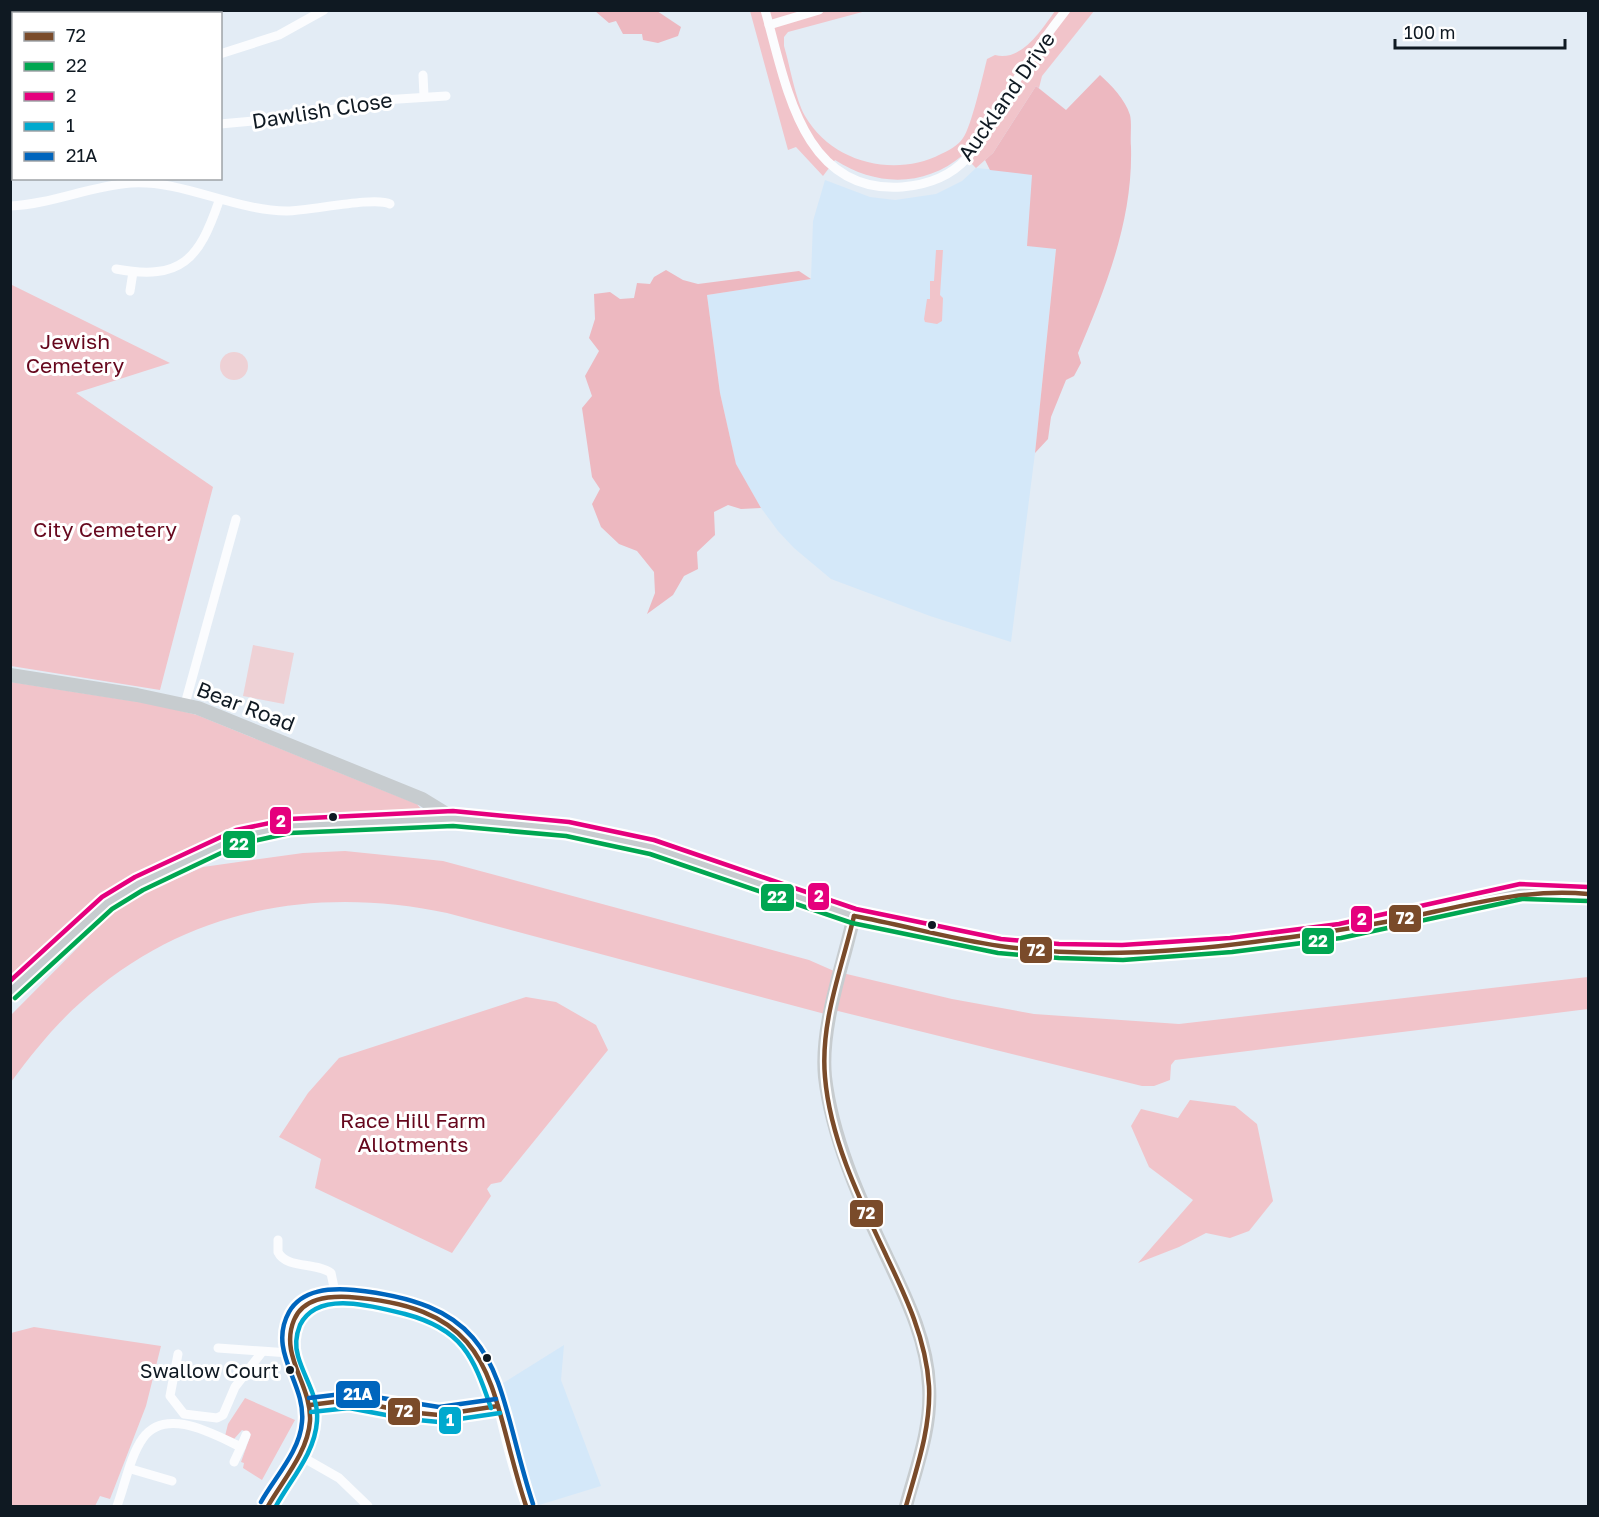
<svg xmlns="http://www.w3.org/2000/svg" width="1599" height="1517" viewBox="0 0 1599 1517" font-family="'Golos Text',sans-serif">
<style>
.built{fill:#d4e8f9}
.green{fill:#f1c4ca}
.forest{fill:#edb8c0}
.water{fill:#eed1d5}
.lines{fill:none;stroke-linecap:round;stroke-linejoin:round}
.street{stroke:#fbfcfe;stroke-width:9}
.secondary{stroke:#c7cccf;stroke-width:14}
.bus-1-casing{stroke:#fff;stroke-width:9}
.bus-2-casing{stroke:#fff;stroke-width:9}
.bus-3-casing{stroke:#fff;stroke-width:9}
.bus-4-casing{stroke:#fff;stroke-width:9}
.bus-5-casing{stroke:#fff;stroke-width:9}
.bus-1{stroke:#7a4b2a;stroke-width:4.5}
.bus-2{stroke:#00a651;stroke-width:4.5}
.bus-3{stroke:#e5007d;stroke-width:4.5}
.bus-4{stroke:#00a9ce;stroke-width:4.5}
.bus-5{stroke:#0065bd;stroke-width:4.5}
.bus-dot{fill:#0f1922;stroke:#fff;stroke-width:2}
.labels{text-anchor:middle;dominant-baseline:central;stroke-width:6;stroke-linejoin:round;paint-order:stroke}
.bus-label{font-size:20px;fill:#0f1922;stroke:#fff;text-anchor:end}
.street-label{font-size:21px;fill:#0f1922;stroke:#fff}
.park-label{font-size:21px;fill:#66071d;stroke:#fff}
.line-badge{stroke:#fff;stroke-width:2}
.badge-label{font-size:16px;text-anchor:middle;font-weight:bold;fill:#fff}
</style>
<rect width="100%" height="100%" fill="#e3ecf5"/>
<g class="built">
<polygon points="976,168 1032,173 1056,248 1035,453 1011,642 930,616 831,579 794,548 778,531 761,508 736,465 720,393 707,295 811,279 813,221 825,180 870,197 895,200 936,194 962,181"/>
<polygon points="564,1345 561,1380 601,1486 536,1506 533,1504 500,1385"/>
</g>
<g class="green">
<path d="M 750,11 L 866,11 L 788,32 L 784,37 L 784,46 C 790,66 795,98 805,116 C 832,163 895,178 941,154 C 948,151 959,145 963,138 C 971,128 983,75 987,59 L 995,55 C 1022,62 1042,29 1055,11 L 1094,11 L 1042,76 L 1039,88 L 1036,86 L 993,153 L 976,168 L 963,155 C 925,187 877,187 835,160 L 823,176 L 796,147 L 788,150 Z"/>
<polygon points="936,250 943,250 940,295 943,298 942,321 937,324 925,322 924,319 927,299 930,299 930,281 934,281"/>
<polygon points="10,284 170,363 76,393 213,487 160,690 11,666"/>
<polygon points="11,682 158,705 197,715 387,792 417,804 421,809 288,818 223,833 121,882 11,981"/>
<path d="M 345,851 L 443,861 L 809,960 L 834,971 L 952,999 L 1034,1014 L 1179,1024 L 1588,977 L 1588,1009 L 1175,1060 L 1171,1065 L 1170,1080 L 1154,1086 L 1142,1086 L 838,1011 L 825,1014 L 447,913 C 314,885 183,909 80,1003 C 54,1026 32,1054 11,1082 L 11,1015 L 117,908 L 153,889 L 203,867 L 303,853 Z"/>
<polygon points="526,997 556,1002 596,1025 608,1050 501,1182 491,1184 487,1189 491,1196 452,1253 315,1188 321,1159 279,1137 308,1093 339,1058"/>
<polygon points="1190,1100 1235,1106 1257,1124 1273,1201 1249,1231 1230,1238 1206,1233 1179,1247 1138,1263 1193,1200 1149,1167 1131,1126 1141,1109 1178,1118"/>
<polygon points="34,1327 161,1346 146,1406 110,1499 100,1496 95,1506 11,1506 11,1333"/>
<polygon points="245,1398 295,1420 262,1480 243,1468 244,1463 241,1462 251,1434 242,1430 234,1439 225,1436 228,1424"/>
</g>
<g class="forest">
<polygon points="595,11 657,11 681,27 678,36 658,43 643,40 642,34 623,34 616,21 609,23"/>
<path d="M 1100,75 C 1111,85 1125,99 1130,115 C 1132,124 1130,137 1131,147 C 1133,220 1106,287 1078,353 L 1081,363 L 1074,376 L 1066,380 L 1051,417 L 1048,439 L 1035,453 L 1056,249 L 1027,246 L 1032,175 L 990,170 L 985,160 L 993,153 L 1036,86 L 1066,110 Z"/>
<polygon points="666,270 683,280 698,284 799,271 811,279 707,295 720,393 736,464 761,508 741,509 728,505 714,512 715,535 697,552 698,569 684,576 673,595 647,614 655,593 654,572 637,551 619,544 601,527 592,504 600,489 592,477 582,408 592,396 585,376 599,351 589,338 595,319 594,294 610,292 620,299 634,298 637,283 650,284 654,277"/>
</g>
<g class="water">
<circle cx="234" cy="366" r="14"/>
<polygon points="253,645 294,653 284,704 243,696"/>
</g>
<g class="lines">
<g class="street">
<path d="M 765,10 C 786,83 801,194 902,187 C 926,185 950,177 967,158 C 983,140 994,117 1006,97 C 1024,67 1044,38 1066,10"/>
<polyline points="88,14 103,10"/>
<polyline points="769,25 819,10"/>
<polyline points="220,54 279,35 324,10"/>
<polyline points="423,75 424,96"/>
<polyline points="10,96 14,96"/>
<polyline points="220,124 287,118 383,100 446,96"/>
<path d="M 10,206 C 52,204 90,186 131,183 C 184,180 231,210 287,211 C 310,211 375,196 390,204"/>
<path d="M 116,269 C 182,281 199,259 219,201"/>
<polyline points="130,291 133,272"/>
<polyline points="185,704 236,519"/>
<path d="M 278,1240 L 278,1252 C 286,1269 317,1262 331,1273 L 336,1297"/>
<polyline points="218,1348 289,1353"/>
<polyline points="178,1354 170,1396 184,1414 217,1418 223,1415 235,1387 262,1352"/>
<polyline points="310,1405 349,1400 408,1412 439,1415 478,1411 498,1406"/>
<polyline points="241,1447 246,1435"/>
<polyline points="297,1454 339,1478 368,1506"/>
<polyline points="131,1469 172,1481"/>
<path d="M 117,1506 C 125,1485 130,1456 143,1438 C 166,1406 215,1435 241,1447 L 234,1462"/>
<path d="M 268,1506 C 281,1480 308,1451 310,1421 C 313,1383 275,1356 295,1317 C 306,1294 336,1296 356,1298 C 515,1313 481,1391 526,1506"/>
</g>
<g class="secondary">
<polyline points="10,675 137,695 198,708 422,799 453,818"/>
<path d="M 854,916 C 843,966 820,1026 825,1077 C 832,1137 859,1198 885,1253 C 905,1296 927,1338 929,1386 C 932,1427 916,1468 906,1506"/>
<polyline points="10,992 107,903 139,883 238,837 289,826 453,818 567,829 652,847 854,916 1000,946 1059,951 1122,953 1231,945 1340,931 1404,918 1483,898 1521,891 1588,894"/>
</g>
<g class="bus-1-casing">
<g id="bus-1">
<path d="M 854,916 C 903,925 951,939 1000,946 C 1092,959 1185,952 1276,939 C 1317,934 1359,927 1401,919 C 1464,906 1523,888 1588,894"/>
<path d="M 854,916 C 842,968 820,1022 825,1077 C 830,1138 859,1198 885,1253 C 905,1295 926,1338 929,1386 C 931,1427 917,1467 906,1506"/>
<polyline points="310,1405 349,1400 408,1412 439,1415 498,1406"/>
<path d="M 268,1506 C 283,1480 308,1452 310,1421 C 312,1385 279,1356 294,1320 C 303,1298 328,1296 349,1297 C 502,1308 487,1388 526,1506"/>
</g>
</g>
<g class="bus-2-casing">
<polyline id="bus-2" points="15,998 112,909 143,890 240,844 290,833 453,826 566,836 650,854 852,923 998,953 1059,958 1123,960 1232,952 1341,938 1522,899 1588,901"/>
</g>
<g class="bus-3-casing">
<polyline id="bus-3" points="10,981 102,897 135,877 236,830 289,819 453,811 569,822 654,840 856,909 1001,939 1059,944 1122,945 1230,938 1339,924 1520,884 1588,887"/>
</g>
<g class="bus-4-casing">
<g id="bus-4">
<polyline points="311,1412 349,1408 407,1419 439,1422 500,1413"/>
<path d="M 276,1506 C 291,1479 315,1453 317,1421 C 319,1397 304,1378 298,1356 C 295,1346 296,1335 300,1325 C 318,1289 375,1307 405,1314 C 462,1329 473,1355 491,1408"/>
</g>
</g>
<g class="bus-5-casing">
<g id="bus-5">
<polyline points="309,1398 350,1393 439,1407 496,1399"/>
<path d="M 261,1502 C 275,1477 300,1451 302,1422 C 306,1383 267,1352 289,1312 C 302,1289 331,1288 354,1290 C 509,1306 493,1382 533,1504"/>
</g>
</g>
<use href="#bus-1" class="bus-1"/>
<use href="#bus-2" class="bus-2"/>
<use href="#bus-3" class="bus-3"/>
<use href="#bus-4" class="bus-4"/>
<use href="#bus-5" class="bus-5"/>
</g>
<g class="bus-dot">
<circle cx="333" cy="817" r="5"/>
<circle cx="932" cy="925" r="5"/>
<circle cx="487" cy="1358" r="5"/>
<circle cx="290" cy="1370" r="5"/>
</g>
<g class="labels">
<g class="bus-label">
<text x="279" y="1370">Swallow Court</text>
</g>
<g class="street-label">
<text transform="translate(1006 96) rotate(-55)">Auckland Drive</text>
<text transform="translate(322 110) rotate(-9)">Dawlish Close</text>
<text transform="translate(246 706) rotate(21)">Bear Road</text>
</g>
<g class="park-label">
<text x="75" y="341">Jewish<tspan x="75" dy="24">Cemetery</tspan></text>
<text x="105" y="529">City Cemetery</text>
<text x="413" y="1120">Race Hill Farm<tspan x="413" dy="24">Allotments</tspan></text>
</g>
</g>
<g class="line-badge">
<rect x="269" y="806" width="23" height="29" rx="6" fill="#e5007d"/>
<rect x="222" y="830" width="34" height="29" rx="6" fill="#00a651"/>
<rect x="807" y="882" width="23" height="29" rx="6" fill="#e5007d"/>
<rect x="760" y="883" width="35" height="29" rx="6" fill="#00a651"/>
<rect x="1388" y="904" width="34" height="29" rx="6" fill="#7a4b2a"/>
<rect x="1350" y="905" width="23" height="28" rx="6" fill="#e5007d"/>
<rect x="1301" y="927" width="34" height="28" rx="6" fill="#00a651"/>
<rect x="1019" y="936" width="34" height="28" rx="6" fill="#7a4b2a"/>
<rect x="849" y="1199" width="35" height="29" rx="6" fill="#7a4b2a"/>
<rect x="335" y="1380" width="46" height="29" rx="6" fill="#0065bd"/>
<rect x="387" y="1397" width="34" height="29" rx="6" fill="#7a4b2a"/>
<rect x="438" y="1406" width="24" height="29" rx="6" fill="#00a9ce"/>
</g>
<g class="badge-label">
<text x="281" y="827">2</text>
<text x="239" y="850">22</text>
<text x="819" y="902">2</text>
<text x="777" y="903">22</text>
<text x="1405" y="924">72</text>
<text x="1362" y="925">2</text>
<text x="1318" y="947">22</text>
<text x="1036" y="956">72</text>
<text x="866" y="1219">72</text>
<text x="358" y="1400">21A</text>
<text x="404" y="1417">72</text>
<text x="450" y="1426">1</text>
</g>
<rect width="1599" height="1517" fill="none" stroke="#0f1922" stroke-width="24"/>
<rect x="12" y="12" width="210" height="168" fill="#ffffff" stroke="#9fa3a7" stroke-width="1.5"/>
<rect x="24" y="32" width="30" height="9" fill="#7a4b2a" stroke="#9fa3a7" stroke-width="1.5"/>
<text x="66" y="42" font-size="18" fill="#0f1922">72</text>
<rect x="24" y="62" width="30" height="9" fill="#00a651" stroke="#9fa3a7" stroke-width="1.5"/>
<text x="66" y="72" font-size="18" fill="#0f1922">22</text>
<rect x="24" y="92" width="30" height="9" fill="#e5007d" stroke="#9fa3a7" stroke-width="1.5"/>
<text x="66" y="102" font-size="18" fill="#0f1922">2</text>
<rect x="24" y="122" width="30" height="9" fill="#00a9ce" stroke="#9fa3a7" stroke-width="1.5"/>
<text x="66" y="132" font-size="18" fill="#0f1922">1</text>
<rect x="24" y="152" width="30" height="9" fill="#0065bd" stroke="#9fa3a7" stroke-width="1.5"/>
<text x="66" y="162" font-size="18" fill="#0f1922">21A</text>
<path d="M1395 39v9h170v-9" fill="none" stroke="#0f1922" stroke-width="3"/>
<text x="1404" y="39" font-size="18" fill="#0f1922" stroke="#ffffff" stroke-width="4.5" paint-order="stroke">100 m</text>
</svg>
